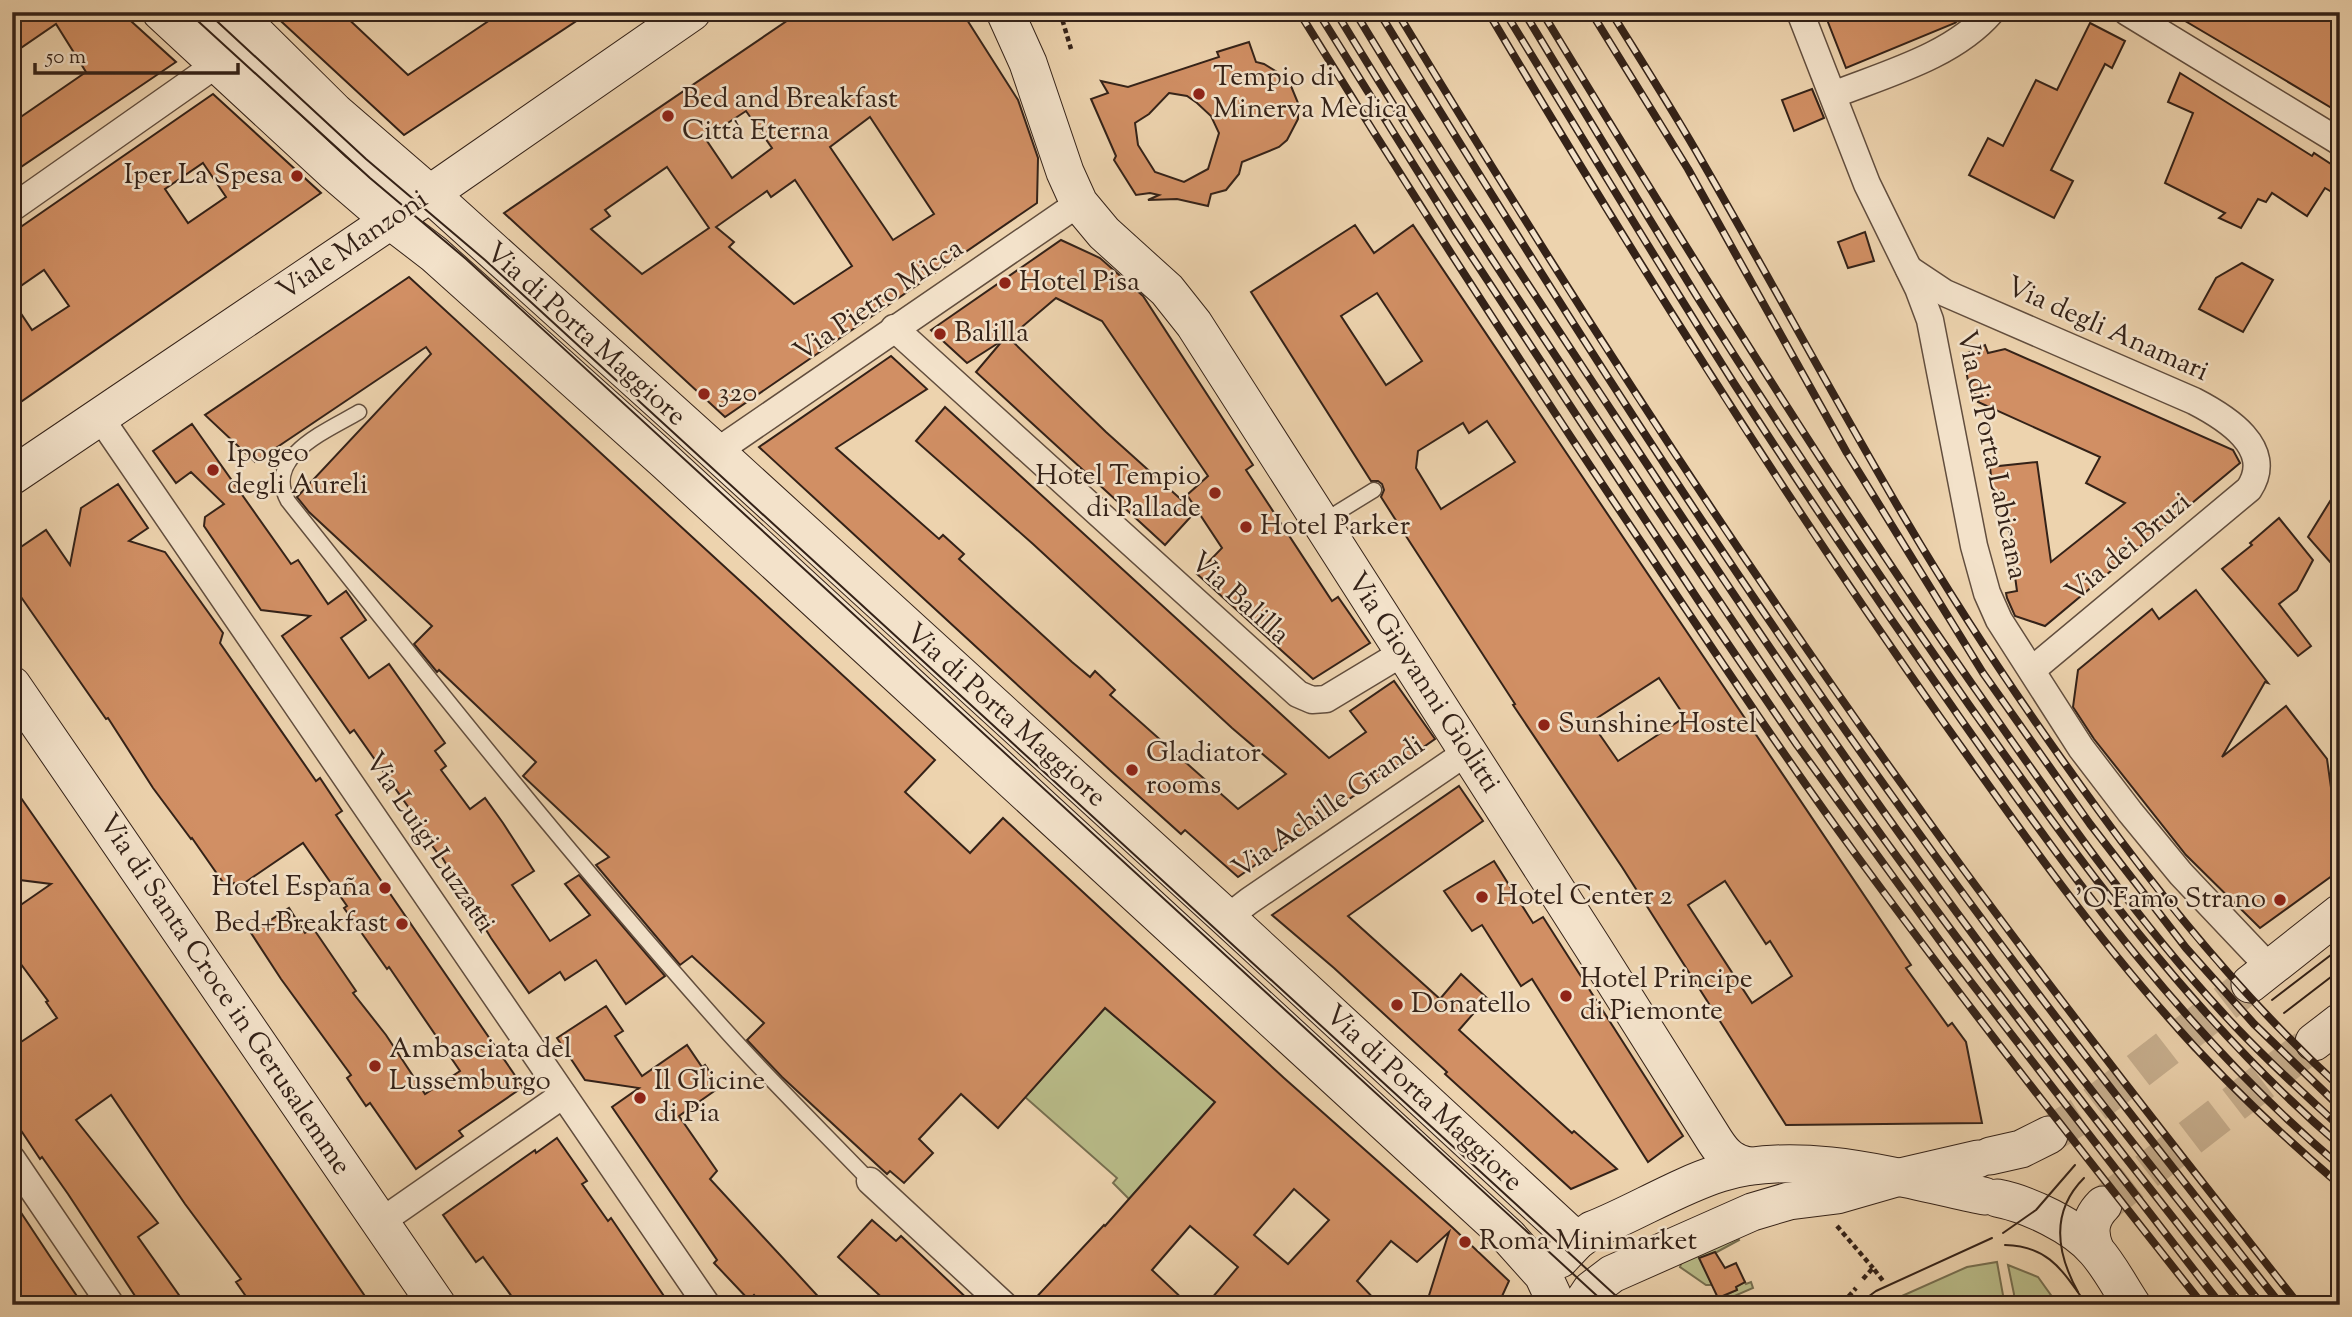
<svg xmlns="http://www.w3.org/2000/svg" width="2352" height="1317" viewBox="0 0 2352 1317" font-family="'Sorts Mill Goudy',serif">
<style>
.green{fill:#b9bc89;stroke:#766f50;stroke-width:2}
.building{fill:#d18f64;stroke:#342218;stroke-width:2;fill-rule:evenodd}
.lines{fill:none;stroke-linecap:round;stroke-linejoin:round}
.secondary-tunnel{stroke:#c8b090;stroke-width:37;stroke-dasharray:37 18;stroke-linecap:butt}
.lane-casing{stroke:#624e3e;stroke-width:17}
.street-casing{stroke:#624e3e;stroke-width:29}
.secondary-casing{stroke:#342218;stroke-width:39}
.path{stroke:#342218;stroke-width:4.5;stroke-dasharray:5 3.5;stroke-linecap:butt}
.lane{stroke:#f3e2ca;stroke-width:14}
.street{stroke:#f3e2ca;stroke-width:26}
.secondary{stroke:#f3e2ca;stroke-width:37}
.tram{stroke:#342218;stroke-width:2}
.rail-casing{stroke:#342218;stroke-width:8}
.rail{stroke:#f3e2ca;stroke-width:5;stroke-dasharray:16;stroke-linecap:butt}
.poi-dot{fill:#8f2418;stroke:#f3e2ca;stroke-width:2.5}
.labels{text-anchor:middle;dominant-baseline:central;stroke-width:5;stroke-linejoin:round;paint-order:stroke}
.poi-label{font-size:28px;fill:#342218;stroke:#f3e2ca;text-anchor:start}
.street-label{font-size:28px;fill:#342218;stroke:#f3e2ca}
</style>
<rect width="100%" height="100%" fill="#edd3ae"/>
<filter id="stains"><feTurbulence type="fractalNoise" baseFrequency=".00286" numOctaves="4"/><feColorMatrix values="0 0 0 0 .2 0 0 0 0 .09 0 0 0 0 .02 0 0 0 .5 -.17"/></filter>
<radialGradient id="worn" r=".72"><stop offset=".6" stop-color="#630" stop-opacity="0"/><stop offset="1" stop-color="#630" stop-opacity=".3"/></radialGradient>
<g class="green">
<polygon points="1105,1008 1215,1102 1129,1199 1113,1183 1117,1178 1025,1097"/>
<polygon points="1736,1235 1739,1240 1702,1260 1712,1285 1706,1285 1680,1267 1682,1261"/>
<polygon points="1997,1262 2003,1295 2002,1305 1884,1304 1967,1267"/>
<polygon points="2008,1265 2038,1277 2058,1305 2013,1305 2014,1294"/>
<polygon points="1745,1282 1746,1284 1751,1282 1753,1288 1723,1301 1718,1298 1737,1290 1736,1287"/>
</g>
<g class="building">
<polygon points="12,12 121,12 176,62 12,173 12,123 86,72 56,24 12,54"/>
<polygon points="271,12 341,12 408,75 502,12 590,12 404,135"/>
<path d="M 800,12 L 962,12 L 1018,100 L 1038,158 L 1037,203 L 725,417 L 504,213 ZM 746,111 L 772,148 L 732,178 L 705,138 ZM 870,117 L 934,214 L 893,240 L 830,147 ZM 667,167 L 709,228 L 642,274 L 591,229 L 610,216 L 605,210 ZM 795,180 L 852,266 L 794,304 L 729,247 L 734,242 L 716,227 L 767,191 L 771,197 Z"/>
<polygon points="1824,12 1968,12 1955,23 1846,68"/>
<polygon points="2170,12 2340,12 2340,113 2263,67"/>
<polygon points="2090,23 2125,41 2112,68 2105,64 2051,170 2073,181 2054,218 1969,175 1988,138 2003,146 2036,80 2057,90"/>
<path d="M 1249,42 L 1256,62 L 1264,64 L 1282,75 L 1291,86 L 1298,103 L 1298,119 L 1287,140 L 1279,147 L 1242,162 L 1239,174 L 1226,190 L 1211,194 L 1208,206 L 1177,199 L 1148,200 L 1159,195 L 1150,193 L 1136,195 L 1114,160 L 1116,156 L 1091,99 L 1108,93 L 1101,81 L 1128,87 L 1219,57 L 1217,52 ZM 1169,93 L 1187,96 L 1197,103 L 1211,116 L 1219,133 L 1208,169 L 1184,182 L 1155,172 L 1138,145 L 1135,123 L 1149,114 Z"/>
<polygon points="2180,73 2312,156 2314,153 2340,170 2340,197 2325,188 2307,216 2272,193 2266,202 2258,199 2241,228 2219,218 2225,213 2165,183 2193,113 2168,102"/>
<polygon points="1812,89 1824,118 1794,131 1782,100"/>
<path d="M 213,94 L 321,193 L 12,408 L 12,300 L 32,330 L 69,306 L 44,270 L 12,292 L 12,233 ZM 203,163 L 226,197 L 188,223 L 165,189 Z"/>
<path d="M 1355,225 L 1374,253 L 1413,225 L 1911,965 L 1906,968 L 1948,1026 L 1952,1023 L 1966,1042 L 1982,1123 L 1786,1125 L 1622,867 L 1513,705 L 1515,704 L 1404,533 L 1381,497 L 1384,490 L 1382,484 L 1378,481 L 1371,481 L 1251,292 ZM 1377,293 L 1422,361 L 1386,385 L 1341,316 ZM 1487,421 L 1515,462 L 1441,509 L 1416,468 L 1418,451 L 1463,423 L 1469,433 ZM 1659,678 L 1685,717 L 1618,761 L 1591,722 ZM 1725,881 L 1766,944 L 1770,941 L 1792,976 L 1752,1003 L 1688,905 Z"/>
<polygon points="1865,232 1874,261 1848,268 1838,242"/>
<polygon points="1061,240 1100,258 1143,296 1253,465 1246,470 1332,601 1338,597 1370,643 1313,679 1197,574 1222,548 1187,495 1208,476 1102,321 1056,298 1009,338 1106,432 1195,512 1165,545 976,372 1003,340 967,363 931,330"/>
<polygon points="2242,263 2273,280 2243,332 2199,309 2216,278"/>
<path d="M 409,277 L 935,760 L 905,792 L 970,853 L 1003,818 L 1284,1078 L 1453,1228 L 1509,1281 L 1498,1305 L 1426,1305 L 1449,1232 L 1417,1262 L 1391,1241 L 1357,1281 L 1380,1305 L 1206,1305 L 1238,1267 L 1190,1226 L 1152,1270 L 1189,1305 L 1029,1305 L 1104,1225 L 1105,1226 L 1215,1102 L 1105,1008 L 998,1128 L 961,1094 L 919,1139 L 933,1153 L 904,1183 L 890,1171 L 887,1174 L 782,1077 L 747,1040 L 764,1023 L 692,956 L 680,965 L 596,865 L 609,857 L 523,776 L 536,762 L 439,670 L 437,672 L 414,644 L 432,626 L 309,512 L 297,497 L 431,354 L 426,347 L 255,462 L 205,415 ZM 1294,1189 L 1329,1220 L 1288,1264 L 1254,1235 Z"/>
<polygon points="1985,345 1988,353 2005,349 2233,450 2240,463 2045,626 2015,616 2007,598 2006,593 2017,591 2005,502 1994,503 1990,467 2037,462 2051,562 2125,503 2086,483 2100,457 1978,402 1980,397 1970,391 1963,355"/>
<polygon points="891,356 927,389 836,448 939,539 943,535 964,554 959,559 1072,662 1090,677 1095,671 1115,690 1110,695 1238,809 1286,774 1232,728 1033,544 916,441 945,407 1329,758 1366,732 1350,711 1394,681 1435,739 1238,877 1185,830 1181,834 1112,772 759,447"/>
<polygon points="192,424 291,564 298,560 328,604 346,591 366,620 341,638 369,678 389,664 445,743 435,751 446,766 441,770 470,809 485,798 503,823 534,871 512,885 550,941 590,915 565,884 579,875 665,976 626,1004 596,960 565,980 560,972 529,993 491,938 440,854 439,855 413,820 416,818 354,730 350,733 282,636 310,616 261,610 204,526 205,517 224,504 191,472 176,483 153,451"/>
<polygon points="118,484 148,528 129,541 165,552 223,633 220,643 316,781 320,778 342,811 336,815 523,1087 459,1131 463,1136 416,1169 370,1103 366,1106 347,1078 351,1075 281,979 251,933 289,908 305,933 313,928 356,991 353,993 386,1035 425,1094 460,1071 389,967 387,969 344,908 347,906 303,843 237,888 234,883 227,888 192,838 191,839 153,788 108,718 106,719 12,584 12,553 46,530 70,565 81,508"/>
<polygon points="2340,485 2340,548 2331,563 2308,537"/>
<polygon points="2279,518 2313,560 2297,590 2279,604 2311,646 2298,656 2222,569 2252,545 2250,543"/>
<polygon points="2196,590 2268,683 2265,682 2222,757 2286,706 2327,759 2333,802 2340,797 2340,870 2260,928 2186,855 2094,739 2073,707 2078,670 2152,609 2159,619"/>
<polygon points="12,785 222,1087 371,1305 252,1305 236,1282 241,1279 185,1204 111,1095 76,1120 158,1223 138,1237 186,1305 141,1305 68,1194 42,1157 40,1159 12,1117 12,1048 57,1018 46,1002 48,1001 12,952 12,911 51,884 12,879"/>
<polygon points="1459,786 1483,821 1348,916 1440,999 1461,974 1487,998 1459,1030 1572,1133 1574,1131 1617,1169 1571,1189 1445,1074 1447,1072 1334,968 1272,915"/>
<polygon points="1494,861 1533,923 1543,917 1683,1136 1648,1162 1532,979 1521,986 1482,925 1472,931 1444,891"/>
<polygon points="606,1006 623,1031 615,1036 642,1076 687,1045 702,1067 705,1065 720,1087 679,1116 717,1171 710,1179 826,1305 763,1305 754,1295 749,1300 714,1263 717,1260 612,1107 639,1088 585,1080 557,1038"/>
<polygon points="557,1138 587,1181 582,1184 608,1221 611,1218 670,1305 518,1305 483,1257 476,1262 443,1215 535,1150 536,1153"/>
<polygon points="12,1199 51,1258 83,1305 12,1305"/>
<polygon points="872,1220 896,1241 901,1236 974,1305 890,1305 838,1257"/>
<polygon points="1715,1252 1725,1268 1736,1263 1745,1282 1736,1287 1737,1290 1718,1298 1699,1258"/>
</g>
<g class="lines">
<g class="secondary-tunnel">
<polyline points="2049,1135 2081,1115 2250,984"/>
<polyline points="2103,1205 2314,1042"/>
</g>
<g class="lane-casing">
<g id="lane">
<polyline points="197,12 411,206"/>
<path d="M 359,412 C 329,430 263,456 288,501 C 431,681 574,861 727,1032 C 773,1083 822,1131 870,1181"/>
<polyline points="1322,522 1374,490"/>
</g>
</g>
<g class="street-casing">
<g id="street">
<polyline points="1800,12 1867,184 1918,288 1930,320 1974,546 1987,593 1999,620 2081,748 2130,812 2181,874 2270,968"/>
<polyline points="2127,12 2340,142"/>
<path d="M 1833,95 C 1886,74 1953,56 1991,12"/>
<polyline points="12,208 217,64"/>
<path d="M 1909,269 L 1945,293 L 2194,401 C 2225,417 2276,448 2249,489 L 2032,670"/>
<polyline points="894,328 1298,694 1312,700 1326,699 1404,652"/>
<polyline points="99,416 707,1305"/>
<polyline points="716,452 1079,203"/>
<polyline points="1227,918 1249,901 1467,752"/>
<polyline points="12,1159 111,1305"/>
<polyline points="870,1181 1004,1305"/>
<polyline points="379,1223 563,1095"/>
</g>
</g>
<g class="secondary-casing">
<g id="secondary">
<polyline points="161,12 334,172 391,221 434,254 666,462 1508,1236 1543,1275 1557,1305"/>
<polyline points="234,12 335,112 430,194 716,452 1227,918 1577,1241"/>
<path d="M 1005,12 L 1028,63 L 1065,172 L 1079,203 L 1104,233 L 1167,290 L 1194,324 L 1594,949 L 1715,1141 C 1724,1155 1733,1164 1750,1166"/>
<polyline points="12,476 418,202 692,12"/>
<polyline points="12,685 437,1305"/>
<polyline points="2250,984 2340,913"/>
<polyline points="2314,1042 2340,1022"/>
<polyline points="1990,1156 2021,1149 2049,1135"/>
<path d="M 1997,1198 C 2028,1204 2075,1226 2096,1251 C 2110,1267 2120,1287 2132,1305"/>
<path d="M 2095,1249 C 2088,1232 2090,1218 2103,1205"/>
<path d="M 1560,1259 L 1577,1241 L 1592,1230 C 1633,1214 1678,1186 1720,1173 C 1802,1148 1902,1179 1984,1196"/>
<polyline points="1581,1305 1591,1290 1612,1274 1752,1212 1789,1201 1837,1195 1896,1178 1978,1159"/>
</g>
</g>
<g class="path">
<polyline points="1060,12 1071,49"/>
<polyline points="2339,981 2340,981"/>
<polyline points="1837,1226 1873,1268"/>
<polyline points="1863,1279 1873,1268 1884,1282"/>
<polyline points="1843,1303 1856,1288"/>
<polyline points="1642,1304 1644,1305"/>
</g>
<use href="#lane" class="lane"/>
<use href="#street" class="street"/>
<use href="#secondary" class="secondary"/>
<g class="tram">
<polyline points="188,12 370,178 466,259 1607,1305"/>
<polyline points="207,12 366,159 485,260 1626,1305"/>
<polyline points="2272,1000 2340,948"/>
<polyline points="2284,1013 2340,970"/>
<polyline points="2003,1233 2036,1210 2075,1165"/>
<path d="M 2005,1245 C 2050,1246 2063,1272 2087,1305"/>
<path d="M 2078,1292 C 2057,1254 2050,1212 2084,1178"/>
<polyline points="1857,1305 1876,1291 1992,1238"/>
</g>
<g class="rail-casing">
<g id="rail">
<path d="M 1299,12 C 1410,192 1525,370 1643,545 C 1712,648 1781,752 1854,852 C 1967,1006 2085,1156 2203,1305"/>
<polyline points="1318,12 1455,231 1702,606 1797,745 1953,959 2221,1305"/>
<path d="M 1336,12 C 1442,186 1555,356 1668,525 C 1745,639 1821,754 1903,865 C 2012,1014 2127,1160 2242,1305"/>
<path d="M 1355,12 C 1437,148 1525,280 1613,413 C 1728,587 1844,761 1969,929 C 2063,1057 2163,1181 2262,1305"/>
<path d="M 1379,12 C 1546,285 1718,555 1905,814 C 2025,981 2153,1143 2281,1305"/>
<path d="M 1397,12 C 1560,281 1730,546 1914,801 C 2037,973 2168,1139 2299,1305"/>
<path d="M 1488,12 C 1631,253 1780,491 1942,720 C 2014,821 2085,923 2167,1016 C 2220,1077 2279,1133 2340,1185"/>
<path d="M 1505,12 C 1582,137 1657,262 1735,385 C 1808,498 1883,609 1960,718 C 2073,879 2189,1039 2340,1166"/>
<path d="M 1524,12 C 1581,106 1638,201 1696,295 C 1783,434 1875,570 1969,705 C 2082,864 2191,1017 2340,1145"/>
<path d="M 1542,12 C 1681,240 1821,468 1974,687 C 2052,798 2129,911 2221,1011 C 2258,1052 2299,1089 2340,1127"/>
<polyline points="1591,12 1688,169 1847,453 1983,673 2090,824 2186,948 2254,1024 2340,1107"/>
<path d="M 1611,12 C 1642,62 1674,112 1703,163 C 1772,282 1837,404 1907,522 C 1966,622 2031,718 2099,811 C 2171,910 2249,1004 2340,1087"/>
</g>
</g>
<use href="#rail" class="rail"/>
</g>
<g class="poi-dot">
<circle cx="1199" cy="94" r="7"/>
<circle cx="668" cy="116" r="7"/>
<circle cx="297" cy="176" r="7"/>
<circle cx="1005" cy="283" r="7"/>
<circle cx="940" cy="334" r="7"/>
<circle cx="704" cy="394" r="7"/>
<circle cx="213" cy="470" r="7"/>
<circle cx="1215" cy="493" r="7"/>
<circle cx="1246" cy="527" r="7"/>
<circle cx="1544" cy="725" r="7"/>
<circle cx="1132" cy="770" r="7"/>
<circle cx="385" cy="888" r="7"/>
<circle cx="1482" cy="897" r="7"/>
<circle cx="2280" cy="900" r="7"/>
<circle cx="402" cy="924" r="7"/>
<circle cx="1566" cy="996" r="7"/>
<circle cx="1397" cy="1005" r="7"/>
<circle cx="375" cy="1066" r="7"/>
<circle cx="640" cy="1098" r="7"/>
<circle cx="1465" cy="1242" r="7"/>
</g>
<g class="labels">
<g class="poi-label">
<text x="1213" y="78">Tempio di<tspan x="1213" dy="32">Minerva Medica</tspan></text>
<text x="682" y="100">Bed and Breakfast<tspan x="682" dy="32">Città Eterna</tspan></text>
<text x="283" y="176" text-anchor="end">Iper La Spesa</text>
<text x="1019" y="283">Hotel Pisa</text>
<text x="954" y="334">Balilla</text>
<text x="718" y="394">320</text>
<text x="227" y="454">Ipogeo<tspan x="227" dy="32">degli Aureli</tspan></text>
<text x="1201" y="477" text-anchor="end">Hotel Tempio<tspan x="1201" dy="32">di Pallade</tspan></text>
<text x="1260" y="527">Hotel Parker</text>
<text x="1558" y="725">Sunshine Hostel</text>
<text x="1146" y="754">Gladiator<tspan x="1146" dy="32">rooms</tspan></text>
<text x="371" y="888" text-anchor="end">Hotel España</text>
<text x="1496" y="897">Hotel Center 2</text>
<text x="2266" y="900" text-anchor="end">'O Famo Strano</text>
<text x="388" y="924" text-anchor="end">Bed+Breakfast</text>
<text x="1580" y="980">Hotel Principe<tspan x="1580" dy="32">di Piemonte</tspan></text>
<text x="1411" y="1005">Donatello</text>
<text x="389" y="1050">Ambasciata del<tspan x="389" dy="32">Lussemburgo</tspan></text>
<text x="654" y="1082">Il Glicine<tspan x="654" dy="32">di Pia</tspan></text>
<text x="1479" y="1242">Roma Minimarket</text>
</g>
<g class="street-label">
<text transform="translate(353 246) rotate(-34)">Viale Manzoni</text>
<text transform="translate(879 301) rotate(-34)">Via Pietro Micca</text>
<text transform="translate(2107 330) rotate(24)">Via degli Anamari</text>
<text transform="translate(585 335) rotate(42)">Via di Porta Maggiore</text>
<text transform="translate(1991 455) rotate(78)">Via di Porta Labicana</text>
<text transform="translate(2129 548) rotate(-40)">Via dei Bruzi</text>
<text transform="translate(1239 599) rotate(42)">Via Balilla</text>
<text transform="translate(1423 683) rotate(57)">Via Giovanni Giolitti</text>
<text transform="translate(1005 716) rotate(42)">Via di Porta Maggiore</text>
<text transform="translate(1329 808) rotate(-35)">Via Achille Grandi</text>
<text transform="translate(429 843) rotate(56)">Via Luigi Luzzatti</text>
<text transform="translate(224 995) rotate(56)">Via di Santa Croce in Gerusalemme</text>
<text transform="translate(1423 1099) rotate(43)">Via di Porta Maggiore</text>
</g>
</g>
<rect width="2352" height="1317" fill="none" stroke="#edd3ae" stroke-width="42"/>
<rect x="14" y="14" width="2324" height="1289" fill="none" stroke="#342218" stroke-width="3.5"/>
<rect x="21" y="21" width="2310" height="1275" fill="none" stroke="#342218" stroke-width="2"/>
<path d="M35 63v10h203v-10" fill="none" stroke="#342218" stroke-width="3.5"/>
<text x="46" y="63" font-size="21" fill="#342218" stroke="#f3e2ca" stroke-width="5" paint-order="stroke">50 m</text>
<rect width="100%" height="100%" filter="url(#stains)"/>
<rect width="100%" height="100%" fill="url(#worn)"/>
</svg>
